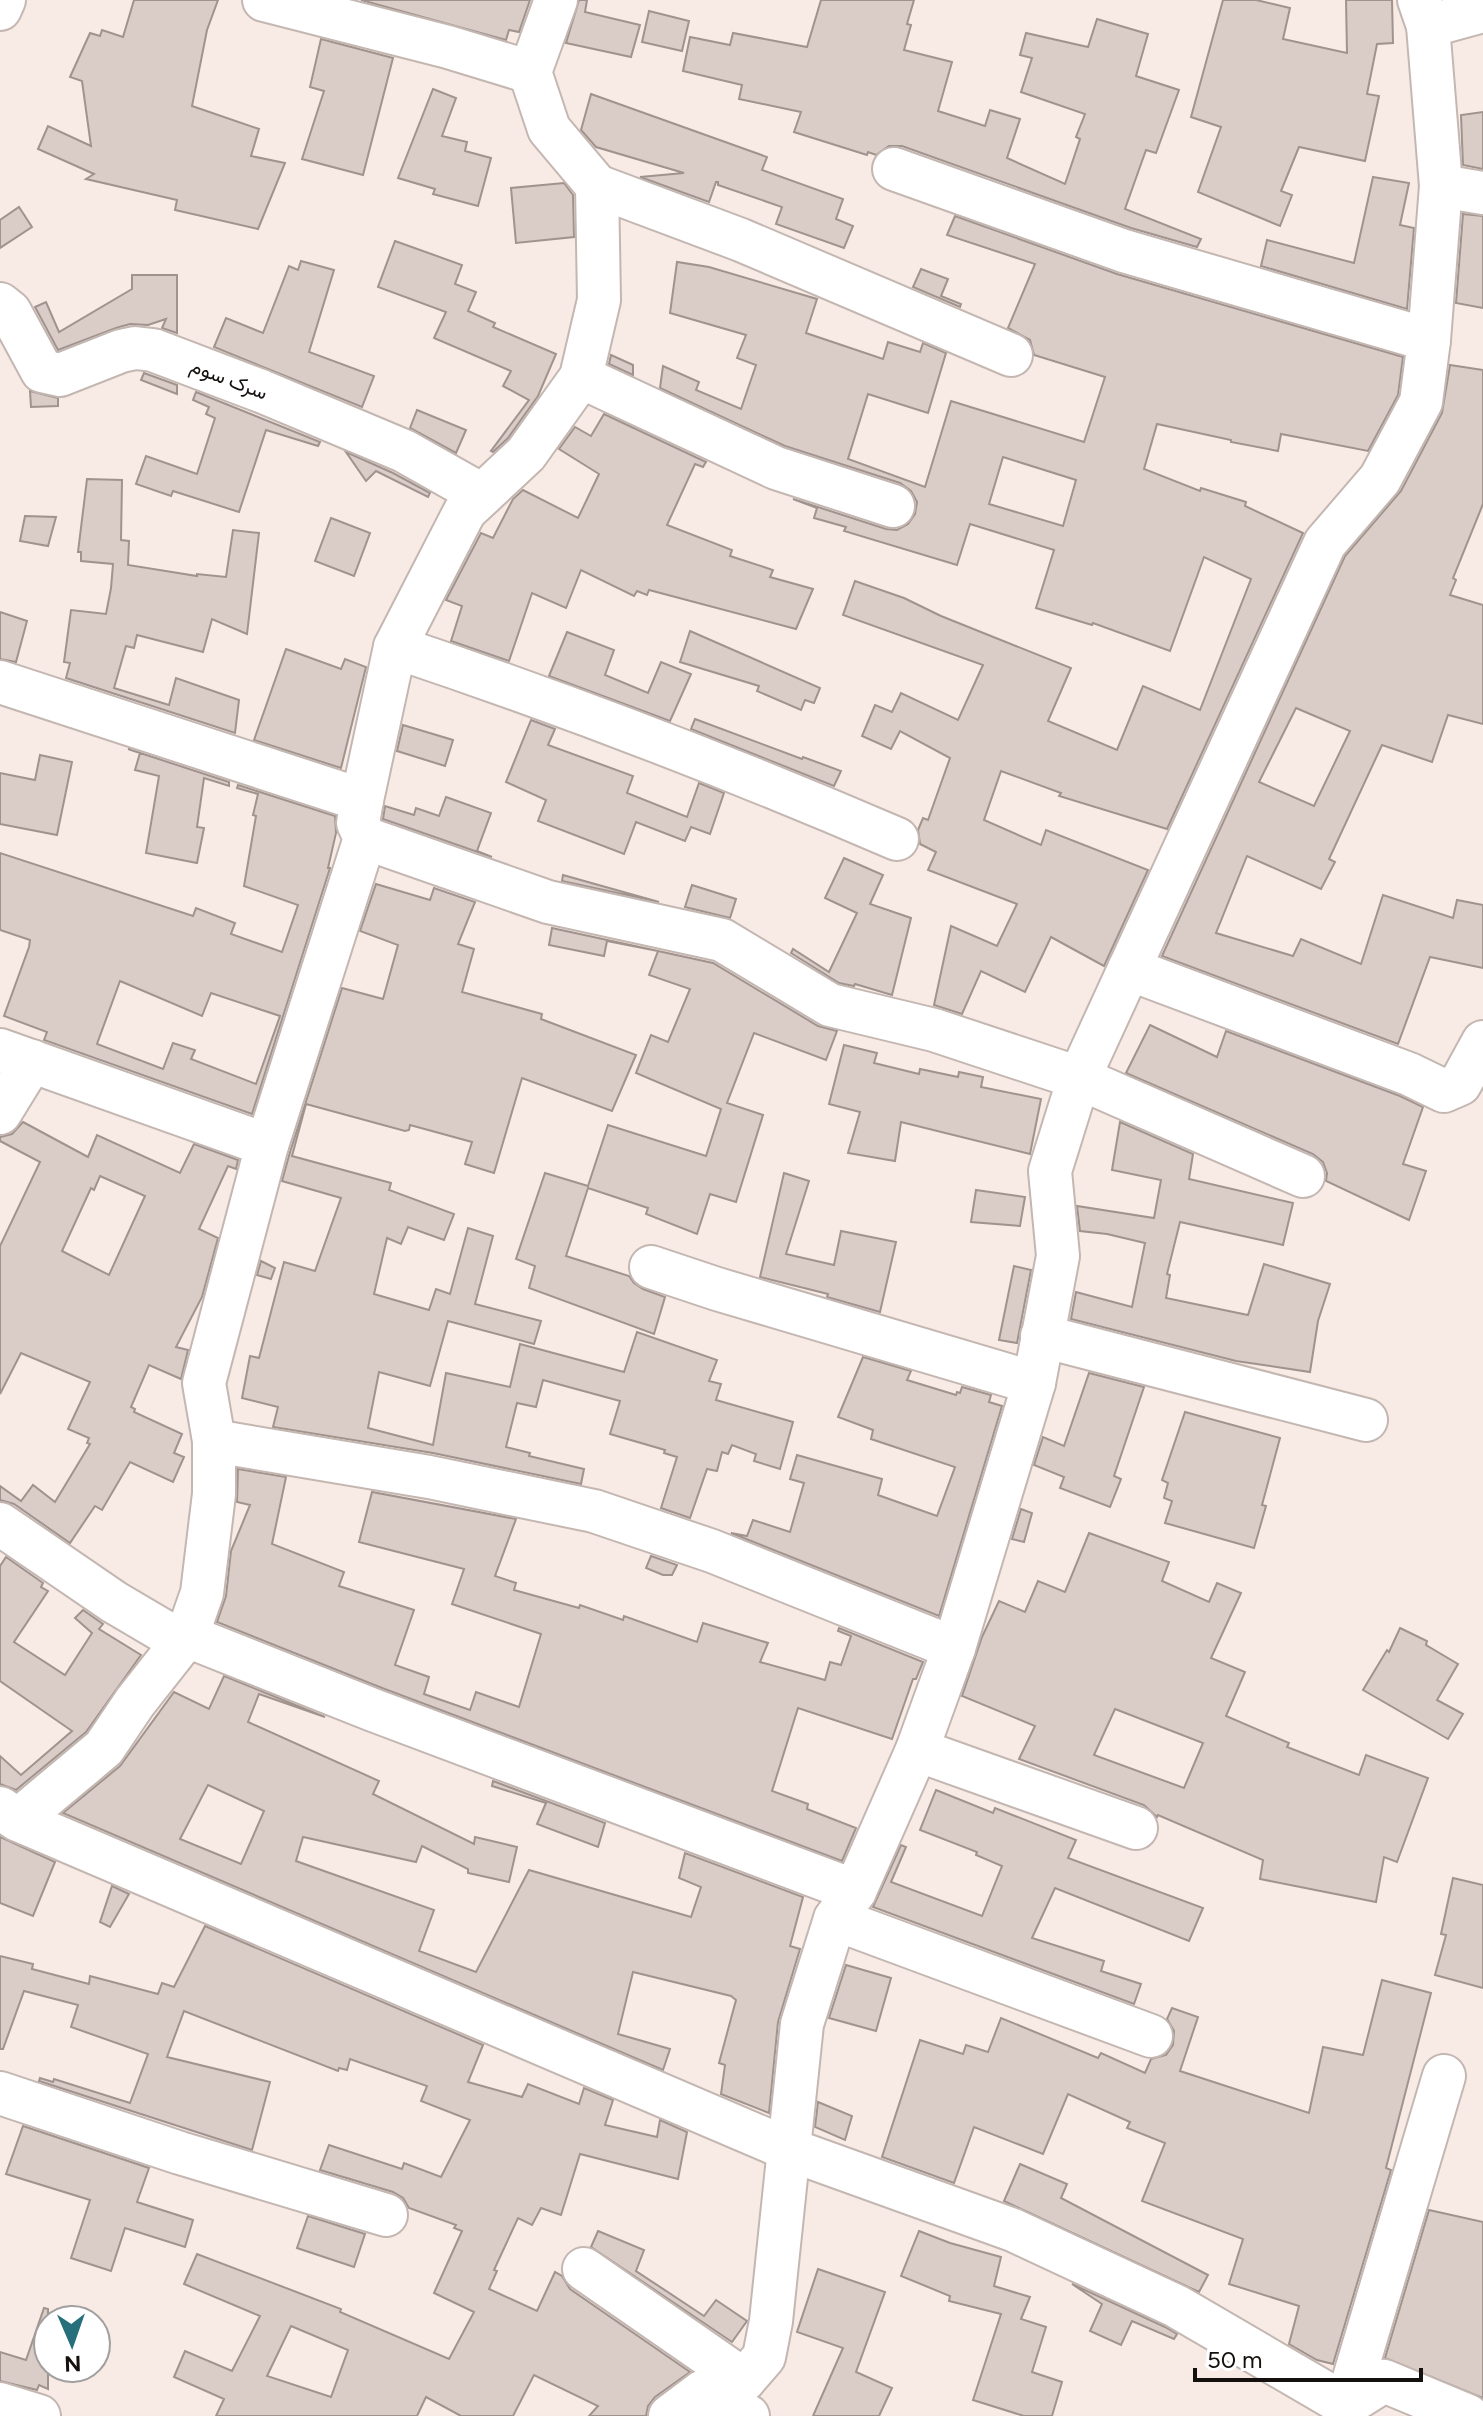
<svg xmlns="http://www.w3.org/2000/svg" width="1483" height="2416" viewBox="0 0 1483 2416" font-family="Figtree,Vazirmatn,sans-serif">
<style>
.building{fill:#daccc7;stroke:#a0938e;stroke-width:2;fill-rule:evenodd}
.lines{fill:none;stroke-linecap:round;stroke-linejoin:round}
.minor-casing{stroke:#c4b7b2;stroke-width:46}
.minor{stroke:#fff;stroke-width:42}
.labels{text-anchor:middle;dominant-baseline:central;stroke-width:6;stroke-linejoin:round;paint-order:stroke}
.street-label{font-size:20px;fill:#14100e;stroke:#fff}
</style>
<rect width="100%" height="100%" fill="#f8eae4"/>
<g class="building">
<polygon points="134,0 218,0 207,30 192,106 259,129 251,156 285,163 258,229 175,210 177,200 86,179 94,174 38,149 48,126 91,146 82,81 70,77 90,33 100,36 102,30 123,37"/>
<polygon points="361,0 530,0 519,32 509,30 506,40"/>
<polygon points="579,0 587,0 585,12 640,25 631,57 566,43"/>
<polygon points="821,0 914,0 907,24 911,25 904,50 952,62 938,111 985,126 990,110 1020,119 1007,158 1065,184 1080,139 1076,137 1085,114 1021,92 1032,58 1020,55 1026,33 1088,47 1097,19 1148,34 1136,76 1179,90 1156,153 1146,150 1125,209 1201,239 1197,247 1131,228 902,146 889,146 876,155 868,152 867,155 794,132 801,112 739,99 742,85 683,71 690,37 730,45 733,33 807,47"/>
<polygon points="1223,0 1256,0 1290,8 1283,39 1347,53 1346,0 1392,0 1393,43 1377,44 1367,94 1379,96 1365,161 1299,147 1281,191 1292,195 1280,226 1198,192 1221,127 1191,117"/>
<polygon points="649,11 689,21 682,51 642,42"/>
<polygon points="321,39 393,58 363,175 302,159 324,91 310,87"/>
<polygon points="433,89 456,98 442,136 467,142 465,151 491,158 478,206 433,194 435,189 398,178"/>
<polygon points="591,94 767,157 762,170 843,199 836,219 853,226 844,248 776,224 782,207 718,185 718,182 716,182 709,202 640,177 684,173 596,147 581,130"/>
<polygon points="1483,112 1483,169 1463,165 1461,115"/>
<polygon points="1373,177 1409,183 1400,225 1414,228 1407,309 1261,266 1267,240 1354,263"/>
<polygon points="564,183 573,195 574,237 516,243 511,188"/>
<polygon points="19,207 32,227 0,248 0,220"/>
<polygon points="1463,214 1483,216 1483,308 1456,303"/>
<path d="M 955,216 L 1117,274 L 1403,357 L 1398,395 L 1368,451 L 1281,434 L 1278,451 L 1231,442 L 1231,440 L 1157,424 L 1144,469 L 1200,491 L 1201,488 L 1246,502 L 1245,506 L 1303,533 L 1167,829 L 1059,796 L 1061,793 L 1001,771 L 984,820 L 1041,845 L 1046,830 L 1148,870 L 1104,966 L 1051,937 L 1025,992 L 981,971 L 962,1014 L 934,1005 L 951,926 L 997,946 L 1017,904 L 928,870 L 936,852 L 920,844 L 918,830 L 923,818 L 928,820 L 950,758 L 900,731 L 891,749 L 862,736 L 875,705 L 892,712 L 901,693 L 958,720 L 983,665 L 843,615 L 855,581 L 904,598 L 941,616 L 1071,668 L 1048,721 L 1117,750 L 1143,686 L 1200,710 L 1251,579 L 1204,557 L 1170,651 L 1093,623 L 1092,625 L 1036,608 L 1054,550 L 970,524 L 957,565 L 844,531 L 846,527 L 814,518 L 817,508 L 793,499 L 886,529 L 897,530 L 908,524 L 915,514 L 917,502 L 911,491 L 900,483 L 785,446 L 660,388 L 663,366 L 699,382 L 696,390 L 741,409 L 756,365 L 737,358 L 746,335 L 670,313 L 677,262 L 709,267 L 817,299 L 806,333 L 883,359 L 888,342 L 920,352 L 923,343 L 946,353 L 928,413 L 868,394 L 848,459 L 925,487 L 951,401 L 1084,442 L 1105,377 L 1034,355 L 1030,340 L 1008,328 L 1035,264 L 947,235 ZM 1003,457 L 1076,480 L 1063,526 L 989,504 Z"/>
<polygon points="395,241 462,265 455,284 476,292 468,311 495,323 493,327 556,354 538,396 508,438 493,452 491,451 529,400 503,386 511,371 434,338 446,312 378,287"/>
<polygon points="301,261 334,270 309,352 374,376 362,407 214,347 226,318 263,333 289,266 298,270"/>
<polygon points="921,269 948,279 941,296 961,304 960,307 913,287"/>
<polygon points="132,275 177,275 177,333 162,328 166,319 148,325 130,324 116,328 58,350 35,307 46,302 59,332 132,289"/>
<polygon points="611,355 633,365 633,375 609,364"/>
<path d="M 1450,365 L 1483,370 L 1483,504 L 1453,578 L 1456,580 L 1450,595 L 1483,605 L 1483,724 L 1448,715 L 1432,762 L 1382,745 L 1329,859 L 1335,862 L 1321,889 L 1247,856 L 1216,933 L 1293,956 L 1301,939 L 1361,964 L 1383,895 L 1453,918 L 1457,900 L 1483,905 L 1483,968 L 1430,957 L 1398,1044 L 1162,956 L 1345,556 L 1401,491 L 1442,413 ZM 1296,708 L 1350,731 L 1314,806 L 1259,782 Z"/>
<polygon points="144,373 177,385 177,394 141,380"/>
<polygon points="30,391 58,398 58,406 31,407"/>
<polygon points="196,392 320,442 318,446 266,430 239,512 173,491 171,496 136,484 146,456 197,474 215,418 206,414 209,407 193,400"/>
<polygon points="417,410 466,430 456,453 410,428"/>
<polygon points="604,414 706,462 703,467 695,464 667,525 732,550 730,556 773,570 770,577 813,589 796,629 649,590 647,595 637,591 634,596 581,570 566,608 532,593 509,661 451,641 462,606 446,600 481,533 493,538 513,499 523,490 578,518 599,474 559,449 575,427 591,436"/>
<polygon points="346,452 393,473 430,493 428,497 376,471 366,481"/>
<polygon points="87,479 122,480 121,540 129,541 128,565 197,576 197,574 226,577 233,530 259,533 247,634 212,619 203,652 137,635 134,648 126,646 114,688 169,705 176,678 239,700 235,733 66,678 70,663 64,662 71,610 106,614 111,588 113,564 81,561 81,552 78,552"/>
<polygon points="25,516 56,517 48,546 20,541"/>
<polygon points="331,518 370,533 354,576 315,561"/>
<polygon points="0,612 27,621 16,662 0,659"/>
<polygon points="690,631 820,688 814,703 805,700 801,710 757,691 759,686 680,662"/>
<polygon points="567,632 614,650 605,675 648,693 661,662 691,674 670,721 549,676"/>
<polygon points="286,649 341,669 345,659 366,667 341,768 254,740"/>
<polygon points="695,719 802,759 803,757 841,771 834,786 691,729"/>
<polygon points="531,720 555,729 548,745 633,776 627,793 687,817 699,783 724,793 710,834 691,827 685,841 636,822 624,854 538,821 546,800 506,782"/>
<polygon points="403,725 453,740 445,766 397,751"/>
<polygon points="128,749 229,782 229,786 204,778 197,827 204,828 197,863 146,853 159,776 135,770 140,753"/>
<polygon points="40,755 72,762 57,835 0,824 0,773 35,780"/>
<path d="M 238,785 L 335,816 L 336,833 L 328,868 L 330,868 L 252,1114 L 44,1040 L 47,1032 L 4,1016 L 29,947 L 30,940 L 0,930 L 0,853 L 193,916 L 196,908 L 235,923 L 231,934 L 282,952 L 298,905 L 244,886 L 256,816 L 253,815 L 258,794 L 237,788 ZM 120,981 L 202,1016 L 211,993 L 280,1016 L 256,1084 L 191,1059 L 195,1050 L 173,1043 L 163,1069 L 97,1044 Z"/>
<polygon points="446,797 491,813 477,851 492,857 383,819 385,806 414,815 416,808 439,816"/>
<polygon points="844,858 883,875 870,904 911,918 892,995 855,984 854,986 839,983 791,953 793,949 829,972 857,913 825,898"/>
<polygon points="563,875 659,902 562,881"/>
<polygon points="376,884 430,900 434,888 475,902 458,944 474,949 462,992 542,1014 541,1019 636,1055 612,1111 522,1078 494,1173 465,1164 472,1142 410,1125 409,1130 405,1131 306,1104 292,1156 391,1183 389,1190 454,1214 444,1240 408,1227 401,1244 387,1238 374,1294 429,1310 436,1289 450,1294 468,1228 493,1236 475,1304 541,1321 534,1344 448,1321 430,1386 379,1372 368,1428 433,1445 446,1373 510,1387 520,1344 624,1372 637,1332 717,1360 709,1381 721,1384 716,1400 793,1422 780,1469 754,1461 756,1454 732,1445 728,1454 722,1452 717,1471 707,1469 690,1518 661,1508 677,1457 664,1453 665,1450 610,1434 620,1401 543,1380 536,1407 517,1403 506,1447 530,1453 529,1456 584,1469 581,1484 433,1453 273,1427 278,1407 242,1398 250,1356 259,1358 284,1262 315,1271 341,1198 282,1181 290,1152 342,988 383,999 398,945 360,931"/>
<polygon points="692,885 736,899 730,918 685,907"/>
<polygon points="552,928 713,963 818,1026 837,1031 826,1060 754,1033 727,1103 763,1115 736,1202 710,1194 697,1234 646,1214 648,1208 588,1188 566,1256 629,1276 634,1283 643,1289 665,1297 654,1334 529,1288 535,1266 516,1259 545,1173 588,1186 608,1125 706,1156 721,1109 636,1073 651,1035 668,1042 690,989 649,975 658,951 607,941 604,956 549,945"/>
<polygon points="1150,1025 1217,1057 1226,1031 1400,1096 1423,1107 1403,1164 1426,1171 1409,1220 1326,1181 1327,1173 1323,1162 1313,1154 1126,1073"/>
<polygon points="844,1045 877,1053 874,1063 919,1074 920,1069 958,1077 959,1072 983,1077 981,1087 1041,1099 1030,1154 901,1122 895,1161 848,1153 860,1112 829,1104"/>
<path d="M 23,1122 L 88,1157 L 97,1135 L 180,1173 L 194,1144 L 238,1160 L 236,1169 L 228,1166 L 199,1229 L 218,1238 L 202,1297 L 176,1347 L 188,1350 L 181,1379 L 149,1365 L 131,1407 L 135,1409 L 134,1412 L 182,1434 L 174,1453 L 184,1457 L 173,1482 L 130,1462 L 102,1510 L 95,1506 L 70,1543 L 14,1504 L 0,1500 L 0,1486 L 21,1501 L 33,1485 L 55,1502 L 90,1444 L 87,1443 L 89,1438 L 68,1429 L 90,1382 L 21,1353 L 0,1394 L 0,1246 L 40,1162 L 0,1141 L 0,1137 L 12,1134 ZM 100,1176 L 145,1196 L 109,1275 L 62,1251 L 91,1188 L 94,1190 Z"/>
<polygon points="1120,1122 1193,1154 1189,1179 1293,1203 1283,1245 1180,1222 1167,1274 1170,1275 1166,1298 1248,1315 1264,1264 1330,1284 1318,1321 1310,1372 1236,1361 1071,1319 1076,1292 1132,1307 1145,1243 1107,1234 1080,1231 1077,1206 1154,1218 1161,1180 1112,1170"/>
<polygon points="784,1173 809,1181 786,1254 834,1265 841,1231 896,1242 880,1312 827,1297 828,1294 760,1277"/>
<polygon points="976,1190 1025,1197 1020,1226 971,1222"/>
<polygon points="261,1261 275,1268 271,1279 257,1275"/>
<polygon points="1014,1266 1031,1270 1017,1343 999,1340"/>
<polygon points="863,1357 911,1371 907,1380 956,1395 957,1392 960,1393 962,1387 991,1395 989,1402 1002,1406 939,1616 731,1533 747,1536 753,1520 790,1532 804,1483 790,1479 797,1455 882,1479 878,1495 937,1516 955,1467 871,1439 873,1430 838,1417"/>
<polygon points="1089,1373 1144,1387 1114,1476 1121,1479 1110,1507 1060,1488 1064,1477 1034,1465 1043,1437 1064,1446"/>
<polygon points="1185,1412 1280,1438 1262,1505 1266,1506 1254,1548 1165,1523 1172,1501 1164,1498 1168,1483 1162,1480"/>
<polygon points="238,1469 286,1477 272,1544 344,1572 339,1586 414,1610 395,1665 429,1677 424,1694 470,1710 476,1692 519,1707 541,1634 452,1604 464,1569 359,1542 372,1492 516,1519 495,1576 516,1583 514,1590 579,1608 580,1605 623,1620 624,1616 697,1642 703,1623 768,1643 760,1662 825,1680 830,1662 841,1665 851,1636 838,1631 839,1628 923,1662 916,1679 913,1679 892,1739 798,1708 772,1791 808,1804 807,1809 856,1828 842,1861 382,1688 217,1622 226,1596 231,1551 250,1505 237,1502"/>
<polygon points="1021,1509 1032,1513 1024,1542 1012,1539"/>
<path d="M 1089,1533 L 1169,1562 L 1162,1581 L 1209,1602 L 1217,1583 L 1241,1593 L 1211,1658 L 1245,1672 L 1226,1716 L 1289,1743 L 1287,1747 L 1359,1775 L 1366,1755 L 1428,1778 L 1397,1862 L 1384,1857 L 1376,1902 L 1260,1879 L 1263,1860 L 1158,1815 L 1157,1817 L 1144,1805 L 1019,1759 L 1035,1726 L 962,1696 L 982,1637 L 999,1601 L 1025,1612 L 1038,1581 L 1065,1592 ZM 1115,1709 L 1203,1743 L 1184,1788 L 1094,1755 Z"/>
<polygon points="651,1556 677,1565 672,1575 663,1575 646,1568"/>
<polygon points="6,1557 43,1583 41,1587 48,1591 14,1642 65,1675 92,1633 75,1618 83,1610 103,1624 99,1629 141,1655 86,1732 16,1790 0,1784 0,1756 21,1775 72,1731 0,1681 0,1566"/>
<polygon points="1400,1628 1427,1641 1426,1645 1458,1664 1437,1700 1463,1714 1448,1739 1363,1690 1387,1650 1389,1652"/>
<path d="M 224,1676 L 325,1717 L 259,1694 L 248,1722 L 379,1781 L 373,1794 L 474,1844 L 475,1837 L 517,1847 L 509,1882 L 468,1873 L 468,1869 L 422,1846 L 416,1862 L 303,1837 L 296,1861 L 434,1910 L 419,1951 L 476,1972 L 529,1870 L 691,1917 L 701,1887 L 679,1878 L 685,1853 L 803,1897 L 790,1946 L 800,1949 L 778,2022 L 769,2113 L 721,2094 L 725,2065 L 719,2063 L 736,2000 L 731,1996 L 633,1972 L 618,2034 L 670,2049 L 663,2070 L 63,1813 L 120,1766 L 174,1692 L 209,1709 ZM 208,1785 L 264,1811 L 241,1864 L 180,1839 Z"/>
<polygon points="493,1781 605,1823 598,1847 537,1824 546,1803 492,1786"/>
<polygon points="936,1790 993,1813 995,1808 1076,1840 1068,1858 1203,1908 1189,1941 1055,1888 1032,1938 1104,1961 1101,1971 1141,1984 1134,2004 873,1907 901,1845 906,1847 891,1882 982,1916 1002,1866 976,1855 977,1852 920,1830"/>
<polygon points="0,1837 55,1862 33,1916 0,1903"/>
<polygon points="1453,1878 1483,1885 1483,1988 1435,1975 1446,1935 1441,1934"/>
<polygon points="112,1886 129,1894 110,1927 100,1922"/>
<path d="M 205,1926 L 483,2045 L 468,2082 L 522,2097 L 528,2084 L 579,2104 L 584,2088 L 613,2100 L 605,2125 L 657,2137 L 660,2120 L 687,2132 L 678,2179 L 580,2154 L 561,2215 L 541,2208 L 532,2225 L 518,2218 L 494,2270 L 497,2271 L 489,2289 L 537,2311 L 555,2272 L 562,2276 L 570,2289 L 690,2372 L 655,2397 L 648,2406 L 646,2416 L 589,2416 L 598,2406 L 534,2375 L 513,2416 L 461,2416 L 426,2397 L 417,2416 L 216,2416 L 224,2399 L 174,2377 L 185,2351 L 232,2371 L 260,2316 L 184,2284 L 197,2254 L 341,2309 L 340,2312 L 449,2359 L 474,2312 L 434,2293 L 462,2231 L 454,2228 L 456,2225 L 409,2208 L 403,2198 L 393,2192 L 320,2170 L 329,2145 L 402,2169 L 404,2163 L 441,2177 L 470,2120 L 421,2101 L 427,2086 L 350,2059 L 347,2070 L 339,2068 L 338,2071 L 184,2011 L 167,2057 L 270,2082 L 252,2150 L 39,2081 L 40,2078 L 53,2082 L 54,2079 L 130,2103 L 148,2054 L 71,2027 L 78,2005 L 24,1991 L 3,2049 L 0,2049 L 0,1956 L 33,1964 L 32,1969 L 89,1984 L 90,1976 L 158,1994 L 162,1983 L 174,1987 ZM 291,2326 L 348,2350 L 331,2397 L 267,2376 Z"/>
<polygon points="846,1965 891,1978 876,2031 829,2018"/>
<polygon points="1382,1980 1431,1993 1386,2168 1391,2170 1333,2364 1317,2360 1289,2344 1299,2306 1229,2284 1243,2239 1142,2201 1165,2143 1127,2128 1130,2122 1068,2094 1043,2154 974,2127 954,2183 882,2157 920,2040 963,2054 966,2045 988,2052 1001,2018 1098,2058 1101,2053 1145,2073 1151,2059 1166,2055 1173,2045 1174,2031 1167,2019 1172,2008 1198,2017 1180,2071 1309,2113 1323,2047 1363,2055"/>
<polygon points="818,2102 852,2116 845,2140 815,2127"/>
<polygon points="23,2126 149,2168 137,2202 193,2220 185,2247 125,2228 111,2271 71,2258 90,2200 6,2174"/>
<polygon points="1020,2164 1067,2184 1061,2198 1208,2275 1199,2292 1004,2201"/>
<polygon points="1429,2210 1483,2222 1483,2398 1385,2358"/>
<polygon points="308,2216 365,2234 354,2267 297,2248"/>
<polygon points="598,2231 644,2250 636,2271 704,2316 716,2300 747,2321 732,2342 591,2247"/>
<polygon points="919,2231 950,2243 1001,2257 994,2286 1030,2297 1021,2319 1046,2327 1032,2372 1062,2382 1052,2416 1024,2416 973,2400 1001,2314 949,2301 950,2296 901,2276"/>
<polygon points="818,2269 885,2292 856,2372 892,2388 879,2416 813,2416 843,2348 797,2332"/>
<polygon points="1072,2284 1165,2327 1177,2334 1174,2339 1132,2321 1121,2345 1090,2331 1102,2304"/>
<polygon points="44,2308 48,2309 48,2389 39,2385 37,2390 0,2381 0,2352 26,2360"/>
</g>
<g class="lines">
<g class="minor-casing">
<g id="minor">
<polyline points="264,0 448,47 530,72"/>
<polyline points="0,9 4,0"/>
<polyline points="1428,26 1483,11"/>
<polyline points="894,169 1124,251 1429,340"/>
<polyline points="597,186 741,240 1011,355"/>
<polyline points="1441,186 1483,193"/>
<polyline points="0,304 10,312 42,371 60,375 121,351 135,348 153,350 261,391 404,451 482,495"/>
<polyline points="581,377 776,468 893,506"/>
<path d="M 395,647 C 565,704 732,768 897,839"/>
<polyline points="0,682 362,800"/>
<polyline points="365,838 548,902 722,940 830,1005 934,1030 1079,1078 1303,1176"/>
<polyline points="1129,969 1409,1074 1444,1091 1460,1084 1483,1042"/>
<polyline points="0,1050 267,1145"/>
<polyline points="0,1113 32,1061"/>
<polyline points="651,1267 717,1289 1034,1383"/>
<polyline points="1042,1336 1366,1420"/>
<polyline points="214,1441 429,1477 594,1511 712,1551 954,1648"/>
<polyline points="0,1524 114,1602 170,1635 187,1636 373,1710 855,1891"/>
<polyline points="917,1750 1136,1828"/>
<polyline points="0,1808 18,1820 788,2149 1013,2230 1176,2306 1346,2405 1384,2381 1468,2416"/>
<polyline points="18,1820 104,1748 135,1702 187,1636 202,1593 214,1494 214,1441 204,1383 267,1145 365,838 358,823 362,800 395,647 465,511 526,454 581,377 599,300 597,186 549,129 530,72 556,0"/>
<polyline points="835,1919 1151,2036"/>
<polyline points="0,2093 180,2153 386,2215"/>
<polyline points="584,2269 744,2380"/>
<polyline points="702,2392 748,2416"/>
<polyline points="0,2404 39,2416"/>
<polyline points="1346,2405 1444,2076"/>
<polyline points="670,2416 702,2392 744,2380 764,2357 771,2321 802,2024 835,1919 855,1891 917,1750 954,1648 1034,1383 1058,1256 1050,1171 1079,1078 1325,543 1380,479 1421,402 1429,340 1441,186 1428,26 1419,0"/>
</g>
</g>
<use href="#minor" class="minor"/>
</g>
<g class="labels">
<g class="street-label">
<text transform="translate(229 379) rotate(21)">سرک سوم</text>
</g>
</g>
<g transform="translate(72 2344) rotate(178)"><circle r="38" fill="#ffffff" stroke="#a19f9f" stroke-width="2"/>
<path d="M0-6L14 30L0 20L-14 30Z" fill="#276f7a"/>
<text y="-12" font-size="22" font-weight="bold" text-anchor="middle" fill="#14100e">N</text>
</g>
<path d="M1195 2368v12h226v-12" fill="none" stroke="#14100e" stroke-width="4"/>
<text x="1207" y="2368" font-size="24" fill="#14100e" stroke="#ffffff" stroke-width="6" paint-order="stroke">50 m</text>
</svg>
